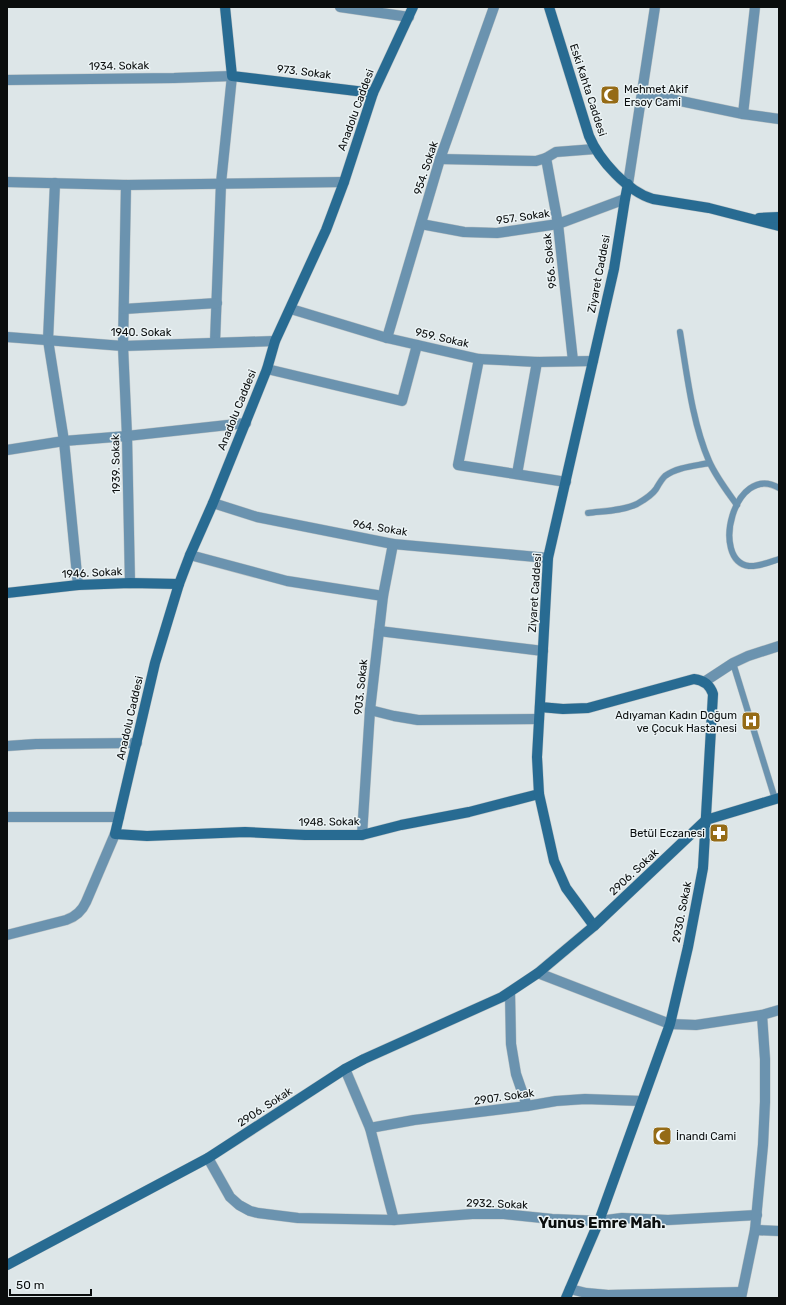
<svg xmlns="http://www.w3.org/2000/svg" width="786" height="1305" viewBox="0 0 786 1305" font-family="Rubik,sans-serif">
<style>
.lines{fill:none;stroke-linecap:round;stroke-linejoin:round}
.lane-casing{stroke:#bbc3c5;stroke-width:7}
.street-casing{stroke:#bbc3c5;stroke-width:11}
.secondary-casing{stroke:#bbc3c5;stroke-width:11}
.lane{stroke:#6b93af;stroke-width:6}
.street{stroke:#6b93af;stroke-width:10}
.secondary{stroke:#286b92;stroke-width:10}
.labels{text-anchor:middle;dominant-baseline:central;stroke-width:3;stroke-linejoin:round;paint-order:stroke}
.street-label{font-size:11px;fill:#0a0d0d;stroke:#ebf3f5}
.poi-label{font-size:11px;fill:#0a0d0d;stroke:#ebf3f5;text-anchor:start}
.district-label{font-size:15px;font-weight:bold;fill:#0a0d0d;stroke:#ebf3f5}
</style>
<rect width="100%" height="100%" fill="#dde6e8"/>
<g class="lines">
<g class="lane-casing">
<g id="lane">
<path d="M 680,332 C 687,374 692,422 709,461 C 716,477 727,491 737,505"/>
<path d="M 779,488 C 734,462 710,561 749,566 C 758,567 770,562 779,559"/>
<path d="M 588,513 C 604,511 622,511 637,504 C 644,500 652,495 656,489 C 659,484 661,480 665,476 C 677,467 695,466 709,463"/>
<polyline points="733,663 775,799"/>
</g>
</g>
<g class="street-casing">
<g id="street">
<polyline points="340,7 409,17"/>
<polyline points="7,80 174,78 232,76 221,183 215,342"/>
<polyline points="642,93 743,114 779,119"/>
<polyline points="743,114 755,7"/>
<polyline points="546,158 558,224 573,361"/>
<polyline points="440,159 536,161 546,158 556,152 595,149"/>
<polyline points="7,182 126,185 344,182"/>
<polyline points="55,183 48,340 64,441 78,585"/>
<polyline points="628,184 655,7"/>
<polyline points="126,185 123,346 127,436 130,583"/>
<polyline points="421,224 464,232 497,233 558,224 625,199"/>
<polyline points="124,309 217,303"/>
<polyline points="291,309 387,338 479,359 537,362 593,361"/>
<polyline points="7,337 123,346 275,341"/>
<polyline points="387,338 440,159 494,7"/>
<polyline points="479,359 458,465 566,482"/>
<polyline points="267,369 402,401 417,345"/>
<polyline points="7,450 64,441 127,436 246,423"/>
<polyline points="517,474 537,362"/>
<polyline points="213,503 257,517 393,544 548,558"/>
<polyline points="190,555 287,581 383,596"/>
<polyline points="379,631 543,651"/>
<polyline points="704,682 733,663 748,656 779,646"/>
<polyline points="370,710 394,716 418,720 539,719"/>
<polyline points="7,746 36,744 137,743"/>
<polyline points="7,817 119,817"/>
<polyline points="362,835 370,710 383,596 393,544"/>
<path d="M 7,935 L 66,920 C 75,917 82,911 86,902 L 115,834"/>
<polyline points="538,973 670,1024 696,1025 762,1015 779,1010"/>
<polyline points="510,992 511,1044 516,1074 527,1106"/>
<polyline points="345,1069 370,1128 394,1220"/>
<polyline points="370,1128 414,1120 527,1106 556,1101 585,1099 642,1101"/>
<polyline points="208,1158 230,1197 239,1205 250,1211 258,1213 298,1218 394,1220 472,1214 504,1214 552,1219 599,1221 622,1218 668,1220 757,1215"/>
<polyline points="755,1230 779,1231"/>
<polyline points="570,1289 586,1293 608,1295 742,1292"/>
<polyline points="741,1298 755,1230 763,1145 765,1102 765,1059 762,1015"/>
</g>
</g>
<g class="secondary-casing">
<g id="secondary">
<polyline points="225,7 232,76 373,93"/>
<polyline points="413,7 373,93 344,182 326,230 275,341 267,369 213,503 190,555 179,584 155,663 115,834 147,836 245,832 305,835 362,835 401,825 469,812 539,794"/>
<path d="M 549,7 L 589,136 C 599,160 628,192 653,199 L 709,208 L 779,226"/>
<polyline points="759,218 779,217"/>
<polyline points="7,593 78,585 130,583 179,584"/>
<path d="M 540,707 L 563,709 L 588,708 L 694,679 C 703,680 710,685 713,694 L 703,868 L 688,947 L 670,1024 L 599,1221 L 566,1298"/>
<polyline points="594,926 566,888 554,861 539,794 537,757 548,558 614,269 625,199 628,184"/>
<polyline points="7,1265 208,1158 345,1069 364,1059 502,997 538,973 594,926 706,820 779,798"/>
</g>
</g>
<use href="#lane" class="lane"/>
<use href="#street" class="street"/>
<use href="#secondary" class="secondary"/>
</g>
<defs>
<g id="mosque-square" transform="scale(1)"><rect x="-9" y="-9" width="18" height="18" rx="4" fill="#956b16" stroke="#ebf3f5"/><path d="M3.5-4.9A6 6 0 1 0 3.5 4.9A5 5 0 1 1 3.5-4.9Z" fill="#fff"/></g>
<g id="hospital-square" transform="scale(1)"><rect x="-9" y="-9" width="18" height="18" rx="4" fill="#956b16" stroke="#ebf3f5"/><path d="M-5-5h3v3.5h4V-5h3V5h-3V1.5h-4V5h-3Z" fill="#fff"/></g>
<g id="pharmacy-square" transform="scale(1)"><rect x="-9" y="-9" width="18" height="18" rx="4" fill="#956b16" stroke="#ebf3f5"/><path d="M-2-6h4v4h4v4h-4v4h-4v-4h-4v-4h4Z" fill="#fff"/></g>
</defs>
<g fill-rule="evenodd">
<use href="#mosque-square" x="610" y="95"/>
<use href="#hospital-square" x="751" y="721"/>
<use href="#pharmacy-square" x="719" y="833"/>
<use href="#mosque-square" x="662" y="1136"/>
</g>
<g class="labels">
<g class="street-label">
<text transform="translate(119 66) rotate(-1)">1934. Sokak</text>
<text transform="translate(304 72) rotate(7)">973. Sokak</text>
<text transform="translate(588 90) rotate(72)">Eski Kahta Caddesi</text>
<text transform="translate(356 110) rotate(-70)">Anadolu Caddesi</text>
<text transform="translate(426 168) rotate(-72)">954. Sokak</text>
<text transform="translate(523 217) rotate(-8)">957. Sokak</text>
<text transform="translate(550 261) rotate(-96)">956. Sokak</text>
<text transform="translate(599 274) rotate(-79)">Ziyaret Caddesi</text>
<text x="141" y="332">1940. Sokak</text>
<text transform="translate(442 338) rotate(13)">959. Sokak</text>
<text transform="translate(237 410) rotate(-68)">Anadolu Caddesi</text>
<text transform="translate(116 464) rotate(-91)">1939. Sokak</text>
<text transform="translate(380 528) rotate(9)">964. Sokak</text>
<text transform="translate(92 573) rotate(-3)">1946. Sokak</text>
<text transform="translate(535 593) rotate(-86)">Ziyaret Caddesi</text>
<text transform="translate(361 687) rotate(-84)">903. Sokak</text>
<text transform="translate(130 718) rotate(-77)">Anadolu Caddesi</text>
<text transform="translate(329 822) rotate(-1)">1948. Sokak</text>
<text transform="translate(634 872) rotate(-43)">2906. Sokak</text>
<text transform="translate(682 912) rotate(-79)">2930. Sokak</text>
<text transform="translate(504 1097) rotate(-8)">2907. Sokak</text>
<text transform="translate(265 1107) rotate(-33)">2906. Sokak</text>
<text transform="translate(497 1204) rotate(2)">2932. Sokak</text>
</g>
<g class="poi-label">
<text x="624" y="89">Mehmet Akif<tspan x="624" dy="13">Ersoy Cami</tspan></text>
<text x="737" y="715" text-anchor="end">Adıyaman Kadın Doğum<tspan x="737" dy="13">ve Çocuk Hastanesi</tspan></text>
<text x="705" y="833" text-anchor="end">Betül Eczanesi</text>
<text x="676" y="1136">İnandı Cami</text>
</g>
<g class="district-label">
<text x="602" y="1223">Yunus Emre Mah.</text>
</g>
</g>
<rect width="786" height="1305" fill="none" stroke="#0a0d0d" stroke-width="16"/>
<path d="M10 1289v6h81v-6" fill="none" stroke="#0a0d0d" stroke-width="2"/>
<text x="16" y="1289" font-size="12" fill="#0a0d0d" stroke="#ebf3f5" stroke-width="3" paint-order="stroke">50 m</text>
</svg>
